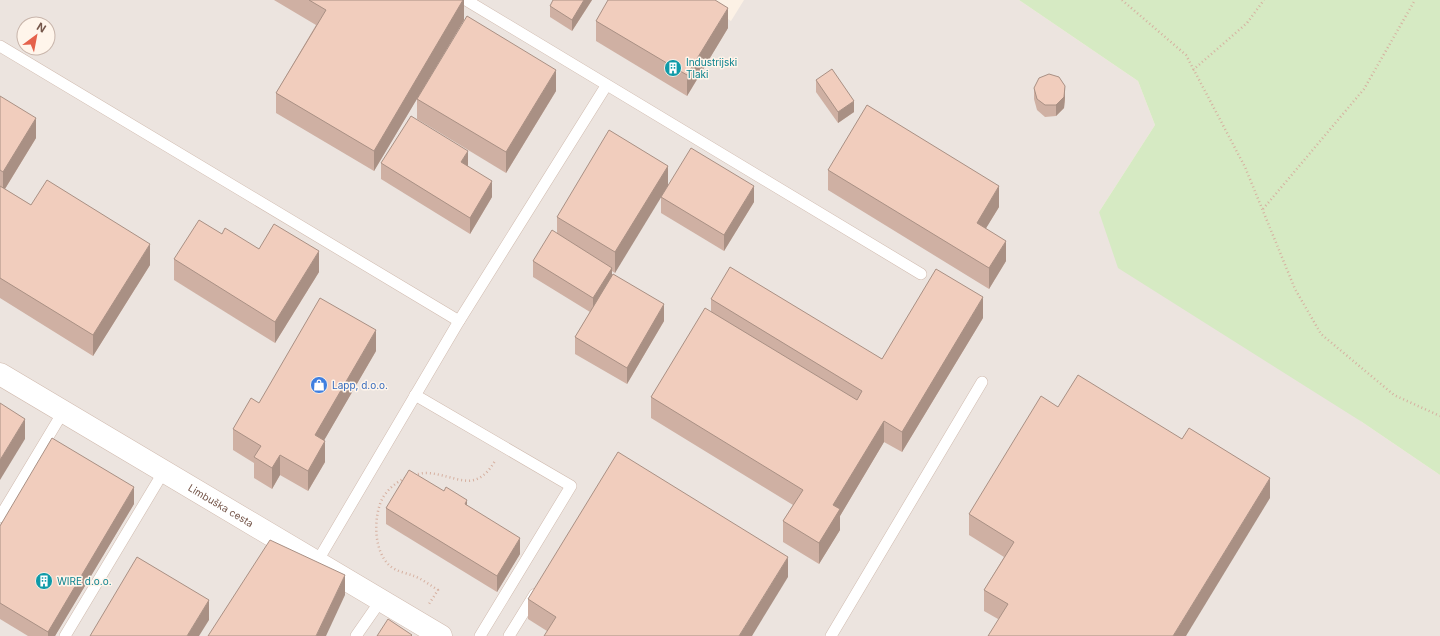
<svg xmlns="http://www.w3.org/2000/svg" width="1440" height="636" viewBox="0 0 1440 636" font-family="Inter,sans-serif">
<style>
.industrial{fill:#ece4df;fill-rule:evenodd}
.green{fill:#d6eac3}
.lines{fill:none;stroke-linecap:round;stroke-linejoin:round}
.service-casing{stroke:#d0baae;stroke-width:12}
.minor-casing{stroke:#d0baae;stroke-width:23}
.path{stroke:#d6b0a0;stroke-width:2.5;stroke-dasharray:1 3;stroke-linecap:butt}
.service{stroke:#fff;stroke-width:11}
.minor{stroke:#fff;stroke-width:22}
.wall{fill:#cfb0a3}
.shaded-wall{fill:#a99084}
.building{fill:#f1cdbd;stroke:#a99084}
.labels{text-anchor:middle;dominant-baseline:central;stroke-width:3;stroke-linejoin:round;paint-order:stroke}
.culture-label{font-size:10px;fill:#0d838f;stroke:#fff5eb;text-anchor:start}
.shop-label{font-size:10px;fill:#366cbe;stroke:#fff5eb;text-anchor:start}
.street-label{font-size:10px;fill:#75564a;stroke:#fff5eb}
</style>
<rect width="100%" height="100%" fill="#fcf1e5"/>
<path class="industrial" d="M 0,0 L 697,0 L 731,21 L 744,0 L 1019,0 L 1138,81 L 1155,125 L 1099,212 L 1362,422 L 1440,475 L 1440,636 L 0,636 ZM 24,24 L 48,24 L 48,48 L 24,48 Z"/>
<polygon class="green" points="1019,0 1440,0 1440,475 1362,422 1118,268 1099,212 1155,125 1138,81"/>
<g class="lines">
<g class="service-casing">
<g id="service">
<polyline points="466,0 921,274"/>
<polyline points="0,46 459,321"/>
<polyline points="415,395 571,486 480,636"/>
<polyline points="0,517 63,412"/>
<polyline points="317,562 459,321 606,86"/>
<polyline points="65,636 164,471"/>
<polyline points="356,636 381,600"/>
<polyline points="509,636 535,594"/>
<polyline points="831,636 982,382"/>
</g>
</g>
<g class="minor-casing">
<g id="minor">
<path id="s1" d="M 0,374 L 441,636"/>
</g>
</g>
<g class="path">
<polyline points="1122,0 1186,55 1245,167 1295,289 1321,334 1394,395 1440,416"/>
<polyline points="1193,70 1247,23 1264,0"/>
<polyline points="1263,209 1364,89 1415,0"/>
<path d="M 414,475 C 418,474 422,473 426,473 C 456,474 474,496 495,461"/>
<path d="M 405,478 C 395,483 384,492 380,504 C 374,522 374,550 389,565 C 395,571 406,573 414,576 C 422,579 430,585 438,590 L 429,604"/>
</g>
<use href="#service" class="service"/>
<use href="#minor" class="minor"/>
</g>
<g class="wall">
<polygon points="274,0 464,0 464,20 374,171 276,113 276,93 316,25"/>
<polygon points="592,0 572,31 550,17 550,6"/>
<polygon points="596,21 728,28 687,96 596,41"/>
<polygon points="816,80 854,112 838,123 816,92"/>
<polygon points="1034,88 1065,98 1064,108 1056,116 1045,117 1037,110 1034,99"/>
<polygon points="556,91 506,173 417,119 417,99"/>
<polygon points="0,96 36,138 5,189 31,205 150,265 93,356 0,298"/>
<polygon points="381,163 468,166 492,197 470,234 381,179"/>
<polygon points="668,166 615,273 612,271 612,275 664,321 627,384 575,354 575,337 590,312 533,277 533,261 557,233 557,217"/>
<polygon points="828,170 999,207 986,228 1006,261 989,289 828,190"/>
<polygon points="661,197 754,202 724,251 661,213"/>
<polygon points="222,234 319,272 275,343 174,280 174,259"/>
<polygon points="711,299 882,359 983,318 902,452 884,442 840,516 840,530 819,564 783,542 783,521 793,505 651,418 651,397 711,311"/>
<polygon points="376,351 324,440 325,462 308,491 280,475 272,489 254,478 254,463 233,450 233,429 259,403"/>
<polygon points="1058,407 1270,498 998,619 984,611 984,590 1004,557 969,535 969,514"/>
<polygon points="134,504 55,636 28,636 0,619 0,526"/>
<polygon points="467,506 520,554 497,592 386,524 386,508"/>
<polygon points="788,577 547,631 528,619 528,599"/>
</g>
<g class="shaded-wall">
<polygon points="463,0 464,0 464,20 374,171 374,151"/>
<polygon points="584,0 592,0 572,31 572,20"/>
<polygon points="728,8 728,28 687,96 687,75"/>
<polygon points="556,70 556,91 506,173 506,152"/>
<polygon points="1065,86 1065,98 1064,108 1056,116 1056,105"/>
<polygon points="854,101 854,112 838,123 838,112"/>
<polygon points="36,118 36,138 3,192 3,172"/>
<polygon points="468,151 468,167 461,162"/>
<polygon points="668,166 668,186 615,273 615,252"/>
<polygon points="492,181 492,197 470,234 470,218"/>
<polygon points="754,186 754,202 724,251 724,235"/>
<polygon points="999,186 999,207 977,243 977,223"/>
<polygon points="1006,241 1006,261 989,289 989,268"/>
<polygon points="150,244 150,265 93,356 93,335"/>
<polygon points="319,251 319,272 275,343 275,322"/>
<polygon points="612,268 612,284 593,314 593,298"/>
<polygon points="983,297 983,318 902,452 902,432"/>
<polygon points="664,304 664,321 627,384 627,368"/>
<polygon points="376,330 376,351 315,456 315,435"/>
<polygon points="25,419 25,439 0,480 0,460"/>
<polygon points="884,421 884,442 840,516 840,530 819,564 819,543 833,505"/>
<polygon points="325,441 325,462 308,491 308,471"/>
<polygon points="280,455 280,475 272,489 272,468"/>
<polygon points="1270,478 1270,498 1186,636 1173,636"/>
<polygon points="134,487 134,504 55,636 48,636 48,632"/>
<polygon points="467,500 467,516 465,504"/>
<polygon points="520,538 520,554 497,592 497,576"/>
<polygon points="788,557 788,577 752,636 739,636"/>
<polygon points="345,575 345,595 326,636 316,636"/>
<polygon points="209,600 209,620 199,636 187,636"/>
</g>
<g class="building">
<polygon points="309,0 463,0 374,151 276,93 326,10"/>
<polygon points="553,0 584,0 572,20 550,6"/>
<polygon points="608,0 715,0 728,8 687,75 596,21"/>
<polygon points="467,16 556,70 506,152 417,99"/>
<polygon points="832,69 854,101 838,112 816,80"/>
<polygon points="1049,74 1059,77 1065,86 1064,97 1056,105 1045,105 1037,99 1034,88 1039,78"/>
<polygon points="0,96 36,118 3,172 0,170"/>
<polygon points="867,105 999,186 977,223 1006,241 989,268 828,170"/>
<polygon points="411,116 468,151 461,162 492,181 470,218 381,163"/>
<polygon points="609,130 668,166 615,252 557,217"/>
<polygon points="691,148 754,186 724,235 661,197"/>
<polygon points="47,180 150,244 93,335 0,278 0,186 31,205"/>
<polygon points="199,220 222,234 225,228 259,249 274,224 319,251 275,322 174,259"/>
<polygon points="552,230 612,268 593,298 533,261"/>
<polygon points="730,267 882,359 936,269 983,297 902,432 884,421 833,505 840,509 819,543 783,521 803,490 651,397 705,308 857,400 862,391 711,299"/>
<polygon points="613,274 664,304 627,368 575,337"/>
<polygon points="320,298 376,330 315,435 325,441 308,471 280,455 272,468 254,457 261,446 233,429 251,398 259,403"/>
<polygon points="1078,375 1182,439 1189,428 1270,478 1173,636 988,636 1008,604 984,590 1014,542 969,514 1041,396 1058,407"/>
<polygon points="0,403 25,419 0,460"/>
<polygon points="52,438 134,487 48,632 0,603 0,526"/>
<polygon points="618,452 788,557 739,636 544,636 556,617 528,599"/>
<polygon points="409,470 444,491 446,487 467,500 465,504 520,538 497,576 386,508"/>
<polygon points="270,540 345,575 316,636 208,636"/>
<polygon points="137,557 209,600 187,636 90,636"/>
<polygon points="388,619 412,635 411,636 377,636"/>
</g>
<defs>
<g id="building-disc" transform="scale(0.9)"><circle r="9.5" fill="#0f9aa8" stroke="#fff5eb"/><path d="M-4-6H4V6H1V3H-1V6H-4ZM-2.5-4.3h1.7v1.8h-1.7ZM.8-4.3h1.7v1.8H.8ZM-2.5-1h1.7V.8h-1.7ZM.8-1h1.7V.8H.8Z" fill="#fff"/></g>
<g id="shop-disc" transform="scale(0.9)"><circle r="9.5" fill="#3f7fe0" stroke="#fff5eb"/><path d="M-5-2.5h2.3a2.7 3.5 0 0 1 5.4 0H5L5.5 6h-11ZM-1.5-2.5h3a1.5 2.3 0 0 0-3 0Z" fill="#fff"/></g>
</defs>
<g fill-rule="evenodd">
<use href="#building-disc" x="673" y="68"/>
<use href="#shop-disc" x="319" y="385"/>
<use href="#building-disc" x="44" y="581"/>
</g>
<g class="labels">
<g class="culture-label">
<text x="686" y="62">Industrijski<tspan x="686" dy="12">Tlaki</tspan></text>
<text x="57" y="581">WIRE d.o.o.</text>
</g>
<g class="shop-label">
<text x="332" y="385">Lapp, d.o.o.</text>
</g>
<g class="street-label">
<text stroke="none"><textPath href="#s1" startOffset="257">Limbuška cesta</textPath></text>
</g>
</g>
<g transform="translate(36 36) rotate(32)"><circle r="19" fill="#fff5eb" stroke="#c8b5ab"/>
<path d="M0-3L7 15L0 10L-7 15Z" fill="#e5614b"/>
<text y="-6" font-size="11" font-weight="bold" text-anchor="middle" fill="#75564a">N</text>
</g>
</svg>
